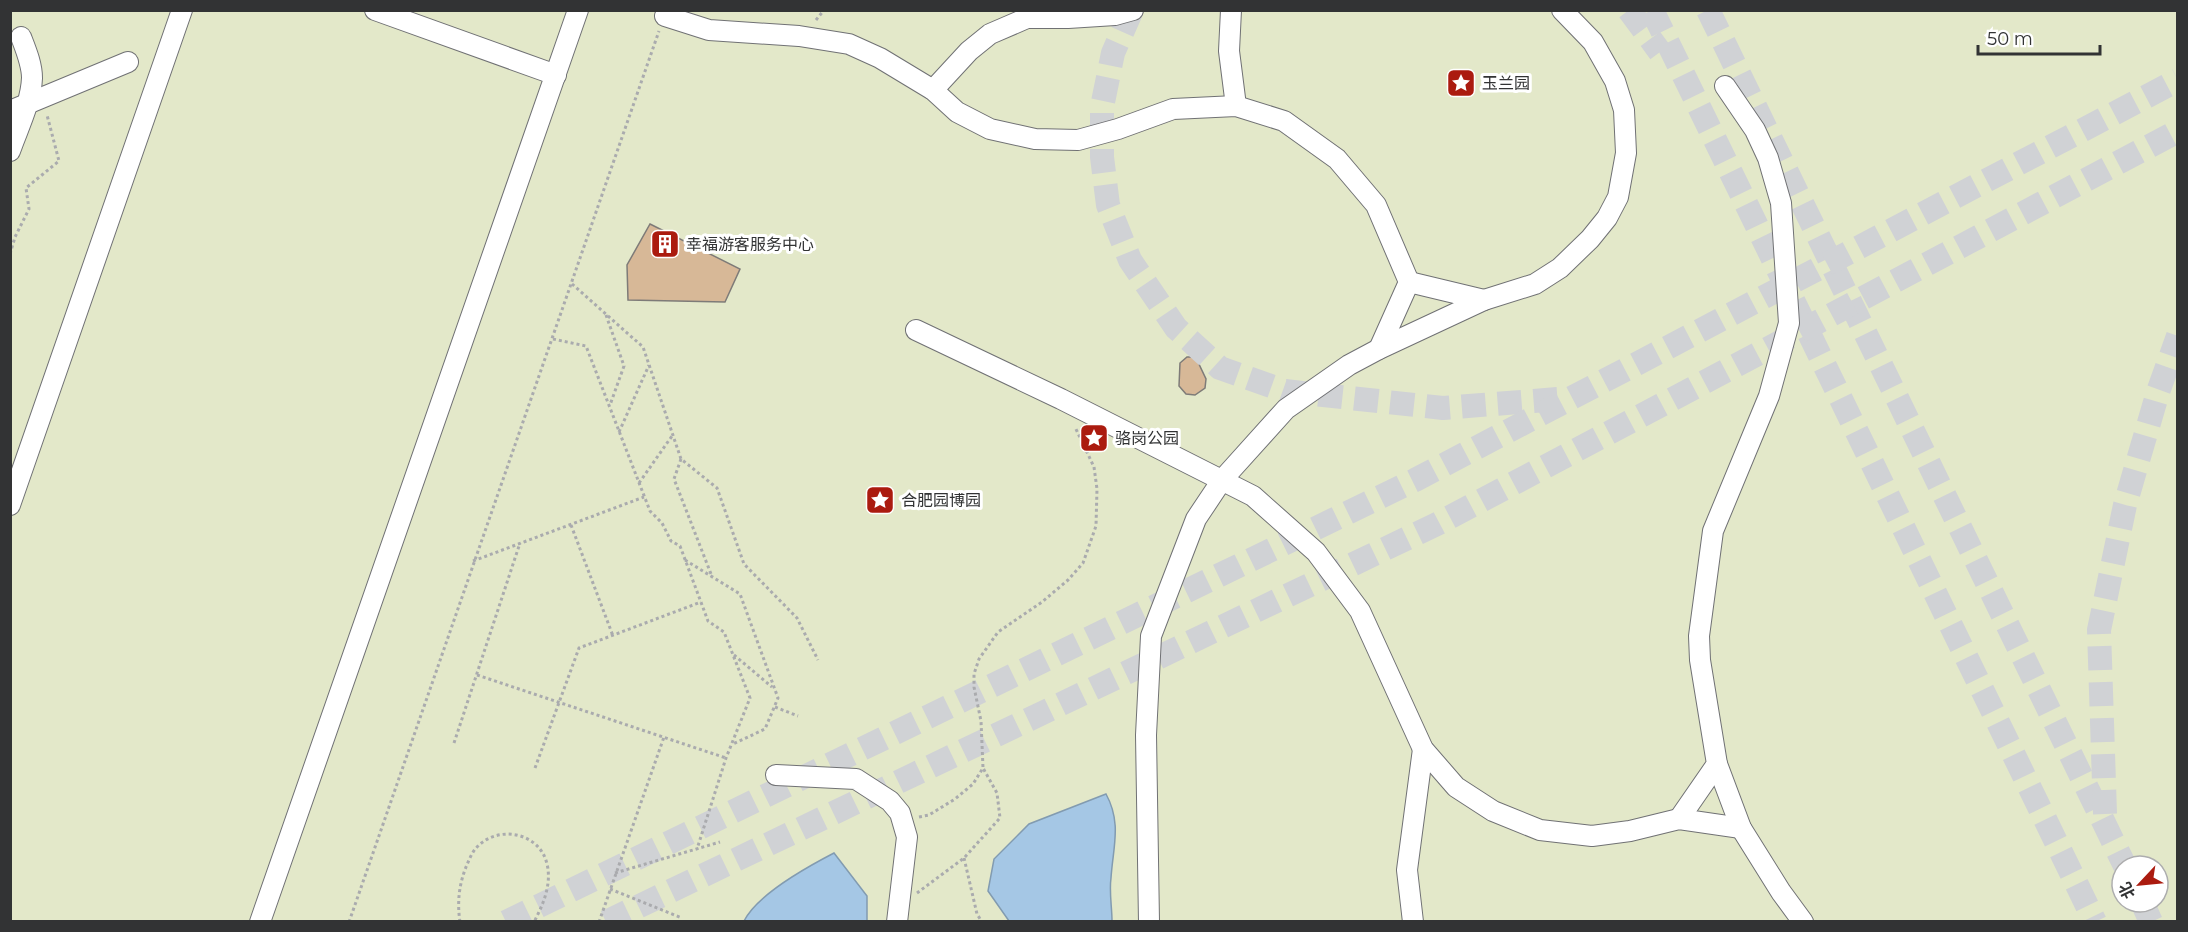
<svg xmlns="http://www.w3.org/2000/svg" width="2188" height="932" viewBox="0 0 2188 932" font-family="Montserrat,'Noto Sans SC',sans-serif">
<style>
.green{fill:#e3e8c9;fill-rule:evenodd}
.water{fill:#a5c7e5;stroke:#829bb0;stroke-width:1.5}
.building{fill:#d7b897;stroke:#7e7b78;stroke-width:1.5}
.lines{fill:none;stroke-linecap:round;stroke-linejoin:round}
.major-tunnel{stroke:#d0d2d5;stroke-width:24;stroke-dasharray:24 12;stroke-linecap:butt}
.minor-casing{stroke:#707174;stroke-width:22}
.path{stroke:#aaabae;stroke-width:3;stroke-dasharray:3 3;stroke-linecap:butt}
.minor{stroke:#fff;stroke-width:20}
.labels{text-anchor:middle;dominant-baseline:central;stroke-width:6;stroke-linejoin:round;paint-order:stroke}
.poi-label{font-size:16px;fill:#323334;stroke:#fff;text-anchor:start}
</style>
<rect width="100%" height="100%" fill="#f8fafd"/>
<path class="green" d="M 10,11 L 2177,11 L 2177,921 L 11,921 ZM 2122,866 L 2158,866 L 2158,902 L 2122,902 Z"/>
<g class="water">
<path d="M 1106,794 C 1122,823 1113,847 1111,878 C 1109,892 1112,907 1112,921 L 1009,921 L 988,891 L 994,859 L 1029,824 Z"/>
<path d="M 834,853 L 867,896 L 867,921 L 744,921 C 757,895 807,867 834,853 Z"/>
</g>
<g class="building">
<polygon points="650,224 740,269 725,302 628,300 627,265"/>
<polygon points="1187,357 1192,357 1197,360 1206,379 1205,388 1195,395 1186,394 1179,386 1180,363"/>
</g>
<g class="lines">
<g class="major-tunnel">
<polyline points="1132,10 1113,53 1102,107 1102,157 1108,205 1130,260 1176,328 1220,368 1285,391 1443,408 1558,399"/>
<polyline points="1629,10 1660,52"/>
<polyline points="1652,10 2095,922"/>
<polyline points="1708,10 2125,866"/>
<polyline points="2105,814 2099,630 2125,505 2158,392 2178,336"/>
<polyline points="2142,902 2151,922"/>
<polyline points="506,922 1415,480 2178,80"/>
<polyline points="606,922 1437,524 2178,131"/>
</g>
<g class="minor-casing">
<g id="minor">
<polyline points="375,10 556,75"/>
<polyline points="1231,10 1229,51 1236,106"/>
<polyline points="665,16 709,30 799,36 849,44 880,58 933,90 957,112 990,129 1035,139 1078,140 1118,129 1173,109 1236,106 1284,121 1337,159 1376,205 1409,282 1379,349"/>
<polyline points="933,90 969,51 990,34 1027,18 1068,18 1115,15 1133,10"/>
<polyline points="10,111 128,62"/>
<path d="M 10,151 C 18,128 31,103 32,78 C 32,64 26,50 21,37"/>
<polyline points="1409,282 1484,300"/>
<polyline points="916,330 1061,399 1253,496 1316,552 1360,611 1423,749 1456,787 1493,811 1540,830 1592,836 1630,831 1679,819 1741,828"/>
<polyline points="10,505 182,10"/>
<polyline points="1717,764 1741,828 1781,892 1803,922"/>
<polyline points="776,775 856,779 890,801 900,813 907,837 897,922"/>
<polyline points="1679,819 1717,764 1700,660 1699,636 1713,531 1769,396 1789,323 1781,203 1768,158 1755,130 1725,86"/>
<polyline points="260,922 578,10"/>
<polyline points="1149,922 1146,735 1151,636 1196,519 1222,480 1286,409 1349,365 1379,349 1484,300 1535,284 1560,268 1590,239 1607,218 1618,197 1626,153 1624,110 1615,81 1593,42 1562,10"/>
<polyline points="1413,922 1407,870 1423,749"/>
</g>
</g>
<g class="path">
<polyline points="816,20 824,10"/>
<polyline points="10,254 15,237 29,209 26,188 59,161 47,115"/>
<polyline points="572,284 643,347 681,459 717,488 744,564 797,618 818,660"/>
<polyline points="606,315 624,366 610,405"/>
<polyline points="553,339 586,346 650,511 662,523 671,541 680,546 708,621 724,632 750,698 726,758 697,849"/>
<polyline points="619,432 649,365"/>
<polyline points="681,459 674,479 711,574"/>
<polyline points="639,483 672,436"/>
<polyline points="571,525 613,636"/>
<polyline points="685,560 740,594 778,698 765,729 733,744"/>
<polyline points="473,561 644,497"/>
<polyline points="734,655 772,687"/>
<polyline points="477,675 726,758"/>
<polyline points="775,707 798,716"/>
<polyline points="454,743 520,543"/>
<polyline points="535,768 579,648 701,602"/>
<polyline points="919,817 929,815 955,799 973,784 983,768 981,721 974,687 974,674 979,659 998,632 1042,602 1068,580 1083,563 1096,526 1097,489 1094,467 1075,427"/>
<polyline points="964,858 977,914 982,922"/>
<polyline points="615,873 720,842"/>
<polyline points="610,889 682,918"/>
<polyline points="917,893 964,858 1000,818 997,793 983,768"/>
<polyline points="349,922 659,31"/>
<path d="M 460,922 C 457,902 459,885 466,867 C 469,860 472,852 477,847 C 499,824 540,833 547,864 C 552,884 543,905 534,922"/>
<polyline points="599,922 664,737"/>
</g>
<use href="#minor" class="minor"/>
</g>
<defs>
<g id="sight-square" transform="scale(1.5)"><rect x="-9" y="-9" width="18" height="18" rx="4" fill="#ab1b0f" stroke="#fff"/><path d="M0-6L1.8-2.2L6-1.7L2.9 1.2L3.7 5.4L0 3.3L-3.7 5.4L-2.9 1.2L-6-1.7L-1.8-2.2Z" fill="#fff"/></g>
<g id="building-square" transform="scale(1.5)"><rect x="-9" y="-9" width="18" height="18" rx="4" fill="#ab1b0f" stroke="#fff"/><path d="M-4-6H4V6H1V3H-1V6H-4ZM-2.5-4.3h1.7v1.8h-1.7ZM.8-4.3h1.7v1.8H.8ZM-2.5-1h1.7V.8h-1.7ZM.8-1h1.7V.8H.8Z" fill="#fff"/></g>
</defs>
<g fill-rule="evenodd">
<use href="#sight-square" x="1461" y="83"/>
<use href="#building-square" x="665" y="244"/>
<use href="#sight-square" x="1094" y="438"/>
<use href="#sight-square" x="880" y="500"/>
</g>
<g class="labels">
<g class="poi-label">
<text x="1482" y="83">玉兰园</text>
<text x="686" y="244">幸福游客服务中心</text>
<text x="1115" y="438">骆岗公园</text>
<text x="901" y="500">合肥园博园</text>
</g>
</g>
<rect width="2188" height="932" fill="none" stroke="#323334" stroke-width="24"/>
<g transform="translate(2140 884) rotate(244)"><circle r="28" fill="#ffffff" stroke="#adadae" stroke-width="1.5"/>
<path d="M0-4.5L10 22L0 15L-10 22Z" fill="#ab1b0f"/>
<text y="-9" font-size="16" font-weight="bold" text-anchor="middle" fill="#323334">北</text>
</g>
<path d="M1978 45v9h122v-9" fill="none" stroke="#323334" stroke-width="3"/>
<text x="1987" y="45" font-size="18" fill="#323334" stroke="#ffffff" stroke-width="4.5" paint-order="stroke">50 m</text>
</svg>
